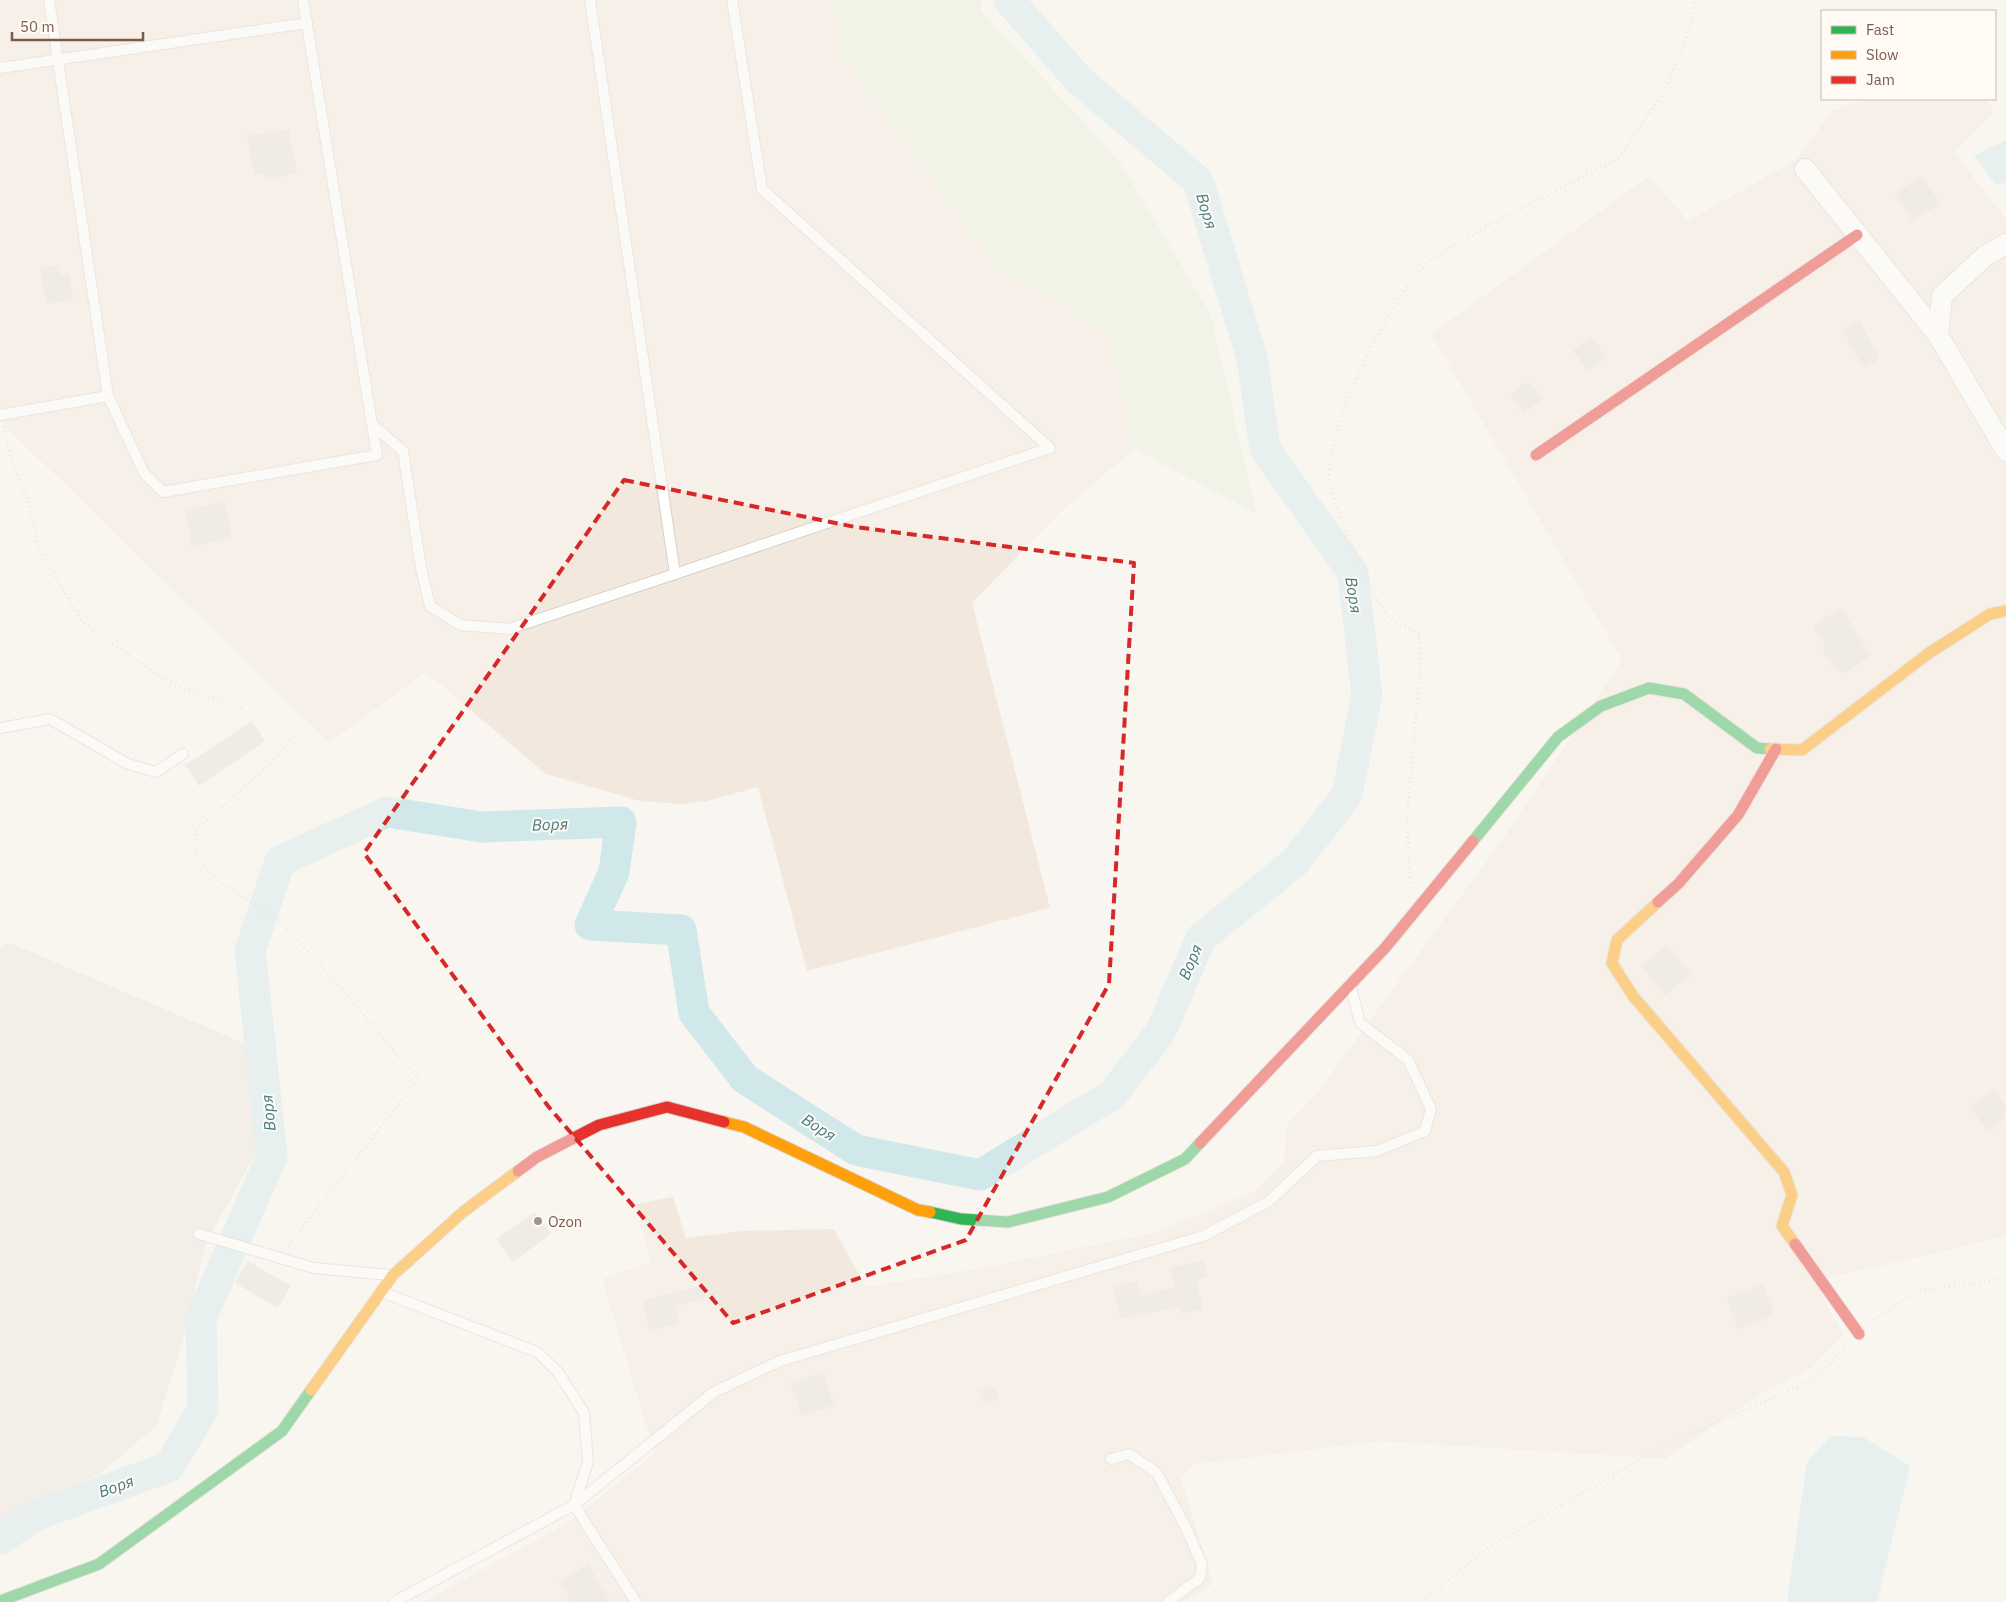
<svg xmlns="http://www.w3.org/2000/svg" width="2006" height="1602" viewBox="0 0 2006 1602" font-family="'IBM Plex Sans',sans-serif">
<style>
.residential{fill:#f2e8de}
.industrial{fill:#ede5e0}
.green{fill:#e7f0db}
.water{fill:#d0e8ea}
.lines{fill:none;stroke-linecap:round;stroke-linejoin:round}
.river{stroke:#d0e8ea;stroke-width:31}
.building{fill:#e6ded7}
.lane-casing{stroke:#d7d1cb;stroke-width:12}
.street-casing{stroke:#d7d1cb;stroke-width:22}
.fast-casing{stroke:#d9d2cb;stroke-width:13}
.slow-casing{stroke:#d9d2cb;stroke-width:13}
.jam-casing{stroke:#d9d2cb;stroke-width:13}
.path{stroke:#dcd5d0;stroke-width:3;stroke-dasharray:1 4;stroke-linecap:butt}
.lane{stroke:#fefefd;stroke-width:10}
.street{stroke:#fefefd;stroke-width:20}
.fast{stroke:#30b455;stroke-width:11}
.slow{stroke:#ff9f0a;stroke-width:11}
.jam{stroke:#e5322d;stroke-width:11}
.marked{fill:none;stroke:#d62828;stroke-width:4;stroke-dasharray:10 6;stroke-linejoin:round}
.poi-dot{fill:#a69286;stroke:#fffaf3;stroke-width:2}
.labels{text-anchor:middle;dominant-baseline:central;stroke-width:4;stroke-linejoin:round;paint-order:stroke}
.poi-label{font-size:15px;fill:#7a5c4d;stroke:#fffaf3;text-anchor:start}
.water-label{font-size:16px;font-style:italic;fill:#437c86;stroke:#fffaf3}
</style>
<rect width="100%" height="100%" fill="#f9f5f0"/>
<g class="residential">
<polygon points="0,0 833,0 840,54 994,264 1107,332 1134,449 1059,513 972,603 1050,908 807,971 758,787 707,801 681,804 640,801 546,774 426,672 329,743 0,421"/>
<polygon points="1869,99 1988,99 1994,113 1954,152 2006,219 2006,1236 1846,1274 1813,1279 1844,1335 1812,1368 1765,1391 1665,1459 1380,1441 1196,1464 1181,1477 1213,1584 1185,1602 423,1602 568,1523 656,1452 645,1422 602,1279 651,1262 636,1204 673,1197 686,1238 742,1231 834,1229 866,1287 987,1267 1153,1233 1251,1193 1284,1163 1286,1126 1317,1093 1505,836 1622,660 1431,334 1649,176 1688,221 1796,160 1832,111"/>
</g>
<polygon class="industrial" points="8,942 246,1044 257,1151 206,1243 182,1343 157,1425 100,1474 31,1501 0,1522 0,949"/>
<polygon class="green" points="833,0 981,0 981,11 1119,161 1211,315 1256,513 1134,449 1107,332 994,264 840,54"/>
<g class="water">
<polygon points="2006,140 2006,183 1995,184 1974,156"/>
<polygon points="1831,1436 1863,1437 1910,1466 1877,1602 1787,1602 1807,1462"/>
</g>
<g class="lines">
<polyline class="river" points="0,1539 36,1515 169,1467 203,1409 201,1318 272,1156 250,951 280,861 387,812 482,827 621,822 614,872 590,925 681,930 694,1013 745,1079 856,1150 980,1175 1113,1094 1161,1031 1201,938 1295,862 1347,795 1367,695 1353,573 1265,449 1252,358 1198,181 1079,80 1009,0"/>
</g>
<g class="building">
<polygon points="289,129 297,173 266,179 265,173 254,175 247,136"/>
<polygon points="1922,176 1940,204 1912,221 1895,193"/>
<polygon points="59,265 61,275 69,274 74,299 46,304 40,268"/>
<polygon points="1859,320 1880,359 1864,368 1842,330"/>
<polygon points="1592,337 1607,358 1588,371 1573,350"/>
<polygon points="1529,381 1542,400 1523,413 1510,394"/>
<polygon points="225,502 232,538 192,546 185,510"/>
<polygon points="1841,608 1871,656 1843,674 1841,670 1837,672 1822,649 1826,646 1813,626"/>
<polygon points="252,721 265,741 199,786 185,765"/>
<polygon points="1667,945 1691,974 1665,995 1641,966"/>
<polygon points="1993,1089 2006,1106 2006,1117 1989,1131 1970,1108"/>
<polygon points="535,1212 551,1234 513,1262 496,1239"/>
<polygon points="1204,1260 1207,1277 1196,1280 1203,1309 1181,1314 1179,1306 1121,1319 1113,1287 1138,1281 1141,1295 1174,1287 1170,1268"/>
<polygon points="248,1261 291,1286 278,1308 235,1283"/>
<polygon points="1763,1284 1774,1315 1738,1329 1726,1298"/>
<polygon points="703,1286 706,1298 674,1306 679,1323 650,1331 642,1301"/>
<polygon points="823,1372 834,1405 802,1416 791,1383"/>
<polygon points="994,1386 999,1399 984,1404 979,1391"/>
<polygon points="588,1564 611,1602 572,1602 559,1582"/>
</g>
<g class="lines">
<g class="lane-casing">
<g id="lane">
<polyline points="49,0 108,396 144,473 163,492 377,455 303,0"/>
<polyline points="0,68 307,23"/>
<polyline points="0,415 108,396"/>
<polyline points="373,425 403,451 421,568 430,606 460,625 509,629 675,574 590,0"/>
<polyline points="675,574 1050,448 762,189 732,0"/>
<polyline points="0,728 50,719 128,764 156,772 183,754"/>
<polyline points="199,1234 314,1268 390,1275"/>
<polyline points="382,1292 537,1352 558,1372 584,1413 588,1462 574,1505 714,1392 780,1361 1203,1236 1268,1202 1317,1156 1377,1151 1425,1131 1431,1109 1408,1060 1360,1023 1351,987"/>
<polyline points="1111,1459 1129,1454 1157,1473 1186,1528 1202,1564 1200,1578 1168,1602"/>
<polyline points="394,1602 574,1505 636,1602"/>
</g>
</g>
<g class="street-casing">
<g id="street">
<polyline points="1805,169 1938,335 2006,451"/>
<polyline points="1938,335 1942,296 1985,256 2006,244"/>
</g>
</g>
<g class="fast-casing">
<g id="fast">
<polyline points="1473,841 1558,737 1601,706 1649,688 1684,694 1757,748 1770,749"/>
<polyline points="930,1212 961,1219 1008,1222 1108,1197 1185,1159 1200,1143"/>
<polyline points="0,1601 99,1564 282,1431 311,1390"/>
</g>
</g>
<g class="slow-casing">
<g id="slow">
<polyline points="1770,749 1802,750 1929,653 1990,614 2006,611"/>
<polyline points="1658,902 1617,940 1612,963 1633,996 1784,1172 1792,1195 1782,1226 1795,1244"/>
<polyline points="724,1122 744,1127 918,1210 930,1212"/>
<polyline points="311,1390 393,1275 463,1212 518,1171"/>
</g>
</g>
<g class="jam-casing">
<g id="jam">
<polyline points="1536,455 1857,235"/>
<polyline points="1658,902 1678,884 1738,815 1776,749"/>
<polyline points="1200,1143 1385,948 1473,841"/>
<polyline points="518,1171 537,1157 599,1125 667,1107 724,1122"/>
<polyline points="1795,1244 1859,1334"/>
</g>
</g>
<g class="path">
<polyline points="3,426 11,456 29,504 39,549 82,621 154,673 190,691 244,709"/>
<polyline points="1410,883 1407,817 1420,672 1419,634 1389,618 1374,594 1342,522 1328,478 1334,443 1348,397 1369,351 1401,294 1428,261 1493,223 1619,158 1665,90 1685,43 1696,0"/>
<polyline points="288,1246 418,1079 318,962 276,919 220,882 195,857 195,831 272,762 300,727"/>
<polyline points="1873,1320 1919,1291 2006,1278"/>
<polyline points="1421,1602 1489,1547 1664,1446 1813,1380 1845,1349"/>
</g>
<use href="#lane" class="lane"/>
<use href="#street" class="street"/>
<use href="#fast" class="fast"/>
<use href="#slow" class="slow"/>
<use href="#jam" class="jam"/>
</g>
<path d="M0 0H2006V1602H0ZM 624,480 L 855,527 L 1134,563 L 1109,984 L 966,1240 L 733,1323 L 548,1106 L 364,853 Z" fill="#f9f5f0" fill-opacity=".55" fill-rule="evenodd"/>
<path class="marked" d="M 624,480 L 855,527 L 1134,563 L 1109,984 L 966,1240 L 733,1323 L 548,1106 L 364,853 Z"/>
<circle class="poi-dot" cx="538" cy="1221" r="5"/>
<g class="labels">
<g class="poi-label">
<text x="548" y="1221">Ozon</text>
</g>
<g class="water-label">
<text transform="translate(1207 211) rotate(73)">Воря</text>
<text transform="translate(1354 595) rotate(81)">Воря</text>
<text transform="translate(550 824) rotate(-2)">Воря</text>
<text transform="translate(1190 962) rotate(-67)">Воря</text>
<text transform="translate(268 1113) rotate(-96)">Воря</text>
<text transform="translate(819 1127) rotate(32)">Воря</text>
<text transform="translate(116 1486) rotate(-20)">Воря</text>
</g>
</g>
<rect x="1821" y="10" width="175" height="90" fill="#fffaf3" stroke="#cabbb1"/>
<rect x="1831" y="26" width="25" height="8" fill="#30b455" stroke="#cabbb1"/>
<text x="1866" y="35" font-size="15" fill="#7a5c4d">Fast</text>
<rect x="1831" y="51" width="25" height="8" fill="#ff9f0a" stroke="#cabbb1"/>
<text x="1866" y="60" font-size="15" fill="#7a5c4d">Slow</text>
<rect x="1831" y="76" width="25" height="8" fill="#e5322d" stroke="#cabbb1"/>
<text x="1866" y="85" font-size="15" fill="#7a5c4d">Jam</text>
<path d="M12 32v8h131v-8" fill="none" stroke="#7a5c4d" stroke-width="2.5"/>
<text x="20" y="32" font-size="15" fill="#7a5c4d" stroke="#fffaf3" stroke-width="4" paint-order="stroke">50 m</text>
</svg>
